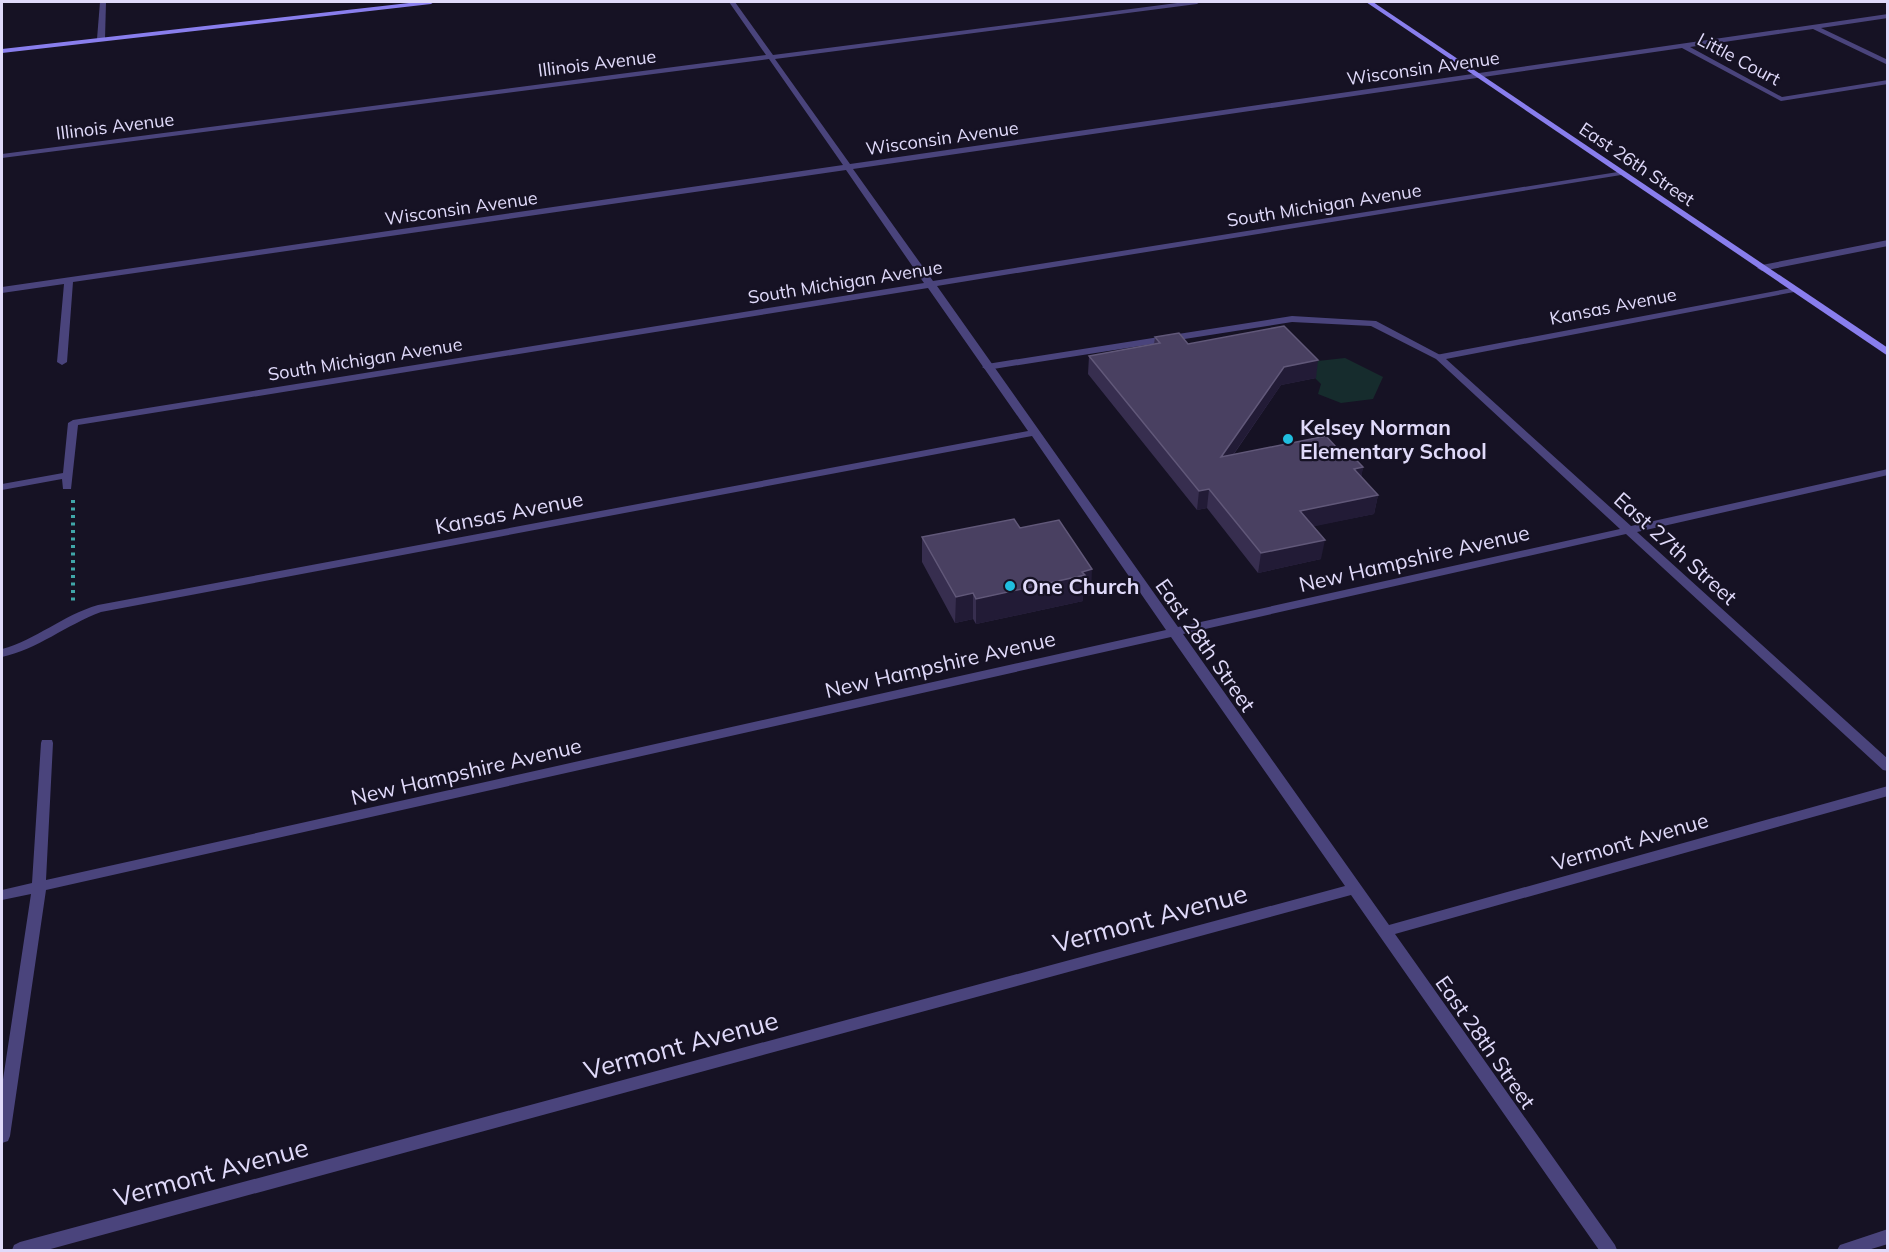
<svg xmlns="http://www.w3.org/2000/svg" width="1889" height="1252" viewBox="0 0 1889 1252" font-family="Mulish,sans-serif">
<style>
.green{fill:#162c2d}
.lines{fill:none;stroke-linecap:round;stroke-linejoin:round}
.path{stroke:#40a6a8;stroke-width:4;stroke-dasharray:3 4.5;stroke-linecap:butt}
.lane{fill:#4a447c;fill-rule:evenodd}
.street{fill:#4a447c;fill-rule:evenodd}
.secondary{fill:#897eed;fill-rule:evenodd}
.wall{fill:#372e4f}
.shaded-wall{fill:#221b36}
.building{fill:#494061;stroke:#615879;stroke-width:1.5}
.poi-dot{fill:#20bedf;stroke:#161224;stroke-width:2}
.labels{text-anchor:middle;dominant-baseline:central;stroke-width:4.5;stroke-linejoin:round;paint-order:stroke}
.far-street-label{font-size:18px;fill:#e0dafa;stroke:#161224}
.poi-label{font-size:21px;font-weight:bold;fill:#e0dafa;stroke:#161224;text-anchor:start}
.street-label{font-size:21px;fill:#e0dafa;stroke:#161224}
.near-street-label{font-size:26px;fill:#e0dafa;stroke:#161224}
</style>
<rect width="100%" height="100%" fill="#161224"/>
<polygon class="green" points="1345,358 1383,377 1373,399 1341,403 1318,394 1321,384 1300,363"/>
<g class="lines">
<polyline class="path" points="73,500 73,601"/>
<polygon class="lane" points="1292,316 1376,321 1444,357 1442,359 1436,359 1371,326 1292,322 987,370 982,367 987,364"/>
<g class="street">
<polygon points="100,2 106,2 105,39 101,41 97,39"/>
<path d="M 729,2 L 735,2 L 773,55 L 1185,2 L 1200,2 L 1197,4 L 775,59 L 850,164 L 1888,14 L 1888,18 L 1821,28 L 1888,60 L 1888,65 L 1813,29 L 1690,47 L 1782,97 L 1888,80 L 1888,84 L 1781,101 L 1682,48 L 853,169 L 933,281 L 1624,171 L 1624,175 L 1621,175 L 937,286 L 1178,627 L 1620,529 L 1436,359 L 1436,355 L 1797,287 L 1797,291 L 1794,292 L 1446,359 L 1631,526 L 1888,469 L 1888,475 L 1637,532 L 1888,759 L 1888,771 L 1883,770 L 1626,534 L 1183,634 L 1389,925 L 1888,786 L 1888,796 L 1395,934 L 1615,1245 L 1617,1250 L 1599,1250 L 1351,895 L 47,1250 L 12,1250 L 14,1245 L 20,1242 L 1345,886 L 1171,637 L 46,890 L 10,1136 L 8,1141 L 2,1143 L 2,1086 L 31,894 L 2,900 L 2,890 L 32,883 L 41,743 L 42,740 L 52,740 L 53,743 L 46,880 L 1166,630 L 1032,436 L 101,612 C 66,625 38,649 2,657 L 2,649 C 36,640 63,615 98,605 L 1028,431 L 928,288 L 78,425 L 71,489 L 63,489 L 62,479 L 2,490 L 2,484 L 63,473 L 68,423 L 73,420 L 924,283 L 846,170 L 73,282 L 67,362 L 62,365 L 57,362 L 64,284 L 2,293 L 2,287 L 843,165 L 769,59 L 2,158 L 2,154 L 766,55 Z"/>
<polygon points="1888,240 1888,246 1762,271 1757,268 1762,265"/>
<polygon points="1888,1229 1888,1244 1868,1250 1837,1250 1840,1245"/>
</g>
<g class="secondary">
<polygon points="418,2 434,2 431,4 2,53 2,49"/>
<polygon points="1366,2 1373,2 1888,348 1888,356"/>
</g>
</g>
<g class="wall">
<polygon points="1155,337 1188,344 1316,378 1281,385 1234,454 1337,448 1363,467 1361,477 1378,495 1374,514 1313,526 1321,559 1258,573 1207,508 1197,510 1088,374 1089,356 1154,344"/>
<polygon points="922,537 1091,595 1083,596 1083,601 976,624 973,619 955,623 922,562"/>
</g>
<g class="shaded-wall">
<polygon points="1318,360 1316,378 1281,385 1219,475 1221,457 1284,367"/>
<polygon points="1363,467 1360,486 1354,469"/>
<polygon points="1209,489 1207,508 1197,510 1199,491"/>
<polygon points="1378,495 1374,514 1297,530 1300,511"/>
<polygon points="1325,540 1321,559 1258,573 1261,553"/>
<polygon points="1092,569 1091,595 1083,596 1083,601 976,624 976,599"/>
<polygon points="973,593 973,619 955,623 956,597"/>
</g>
<g class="building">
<polygon points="1284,326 1318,360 1284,367 1221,457 1326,436 1337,448 1344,447 1363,467 1354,469 1378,495 1300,511 1325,540 1261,553 1209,489 1199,491 1089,356 1160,343 1155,337 1179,333 1188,344"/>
<polygon points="1014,519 1020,528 1059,520 1092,569 1082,572 1085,575 976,599 973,593 956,597 922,537"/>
</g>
<g class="poi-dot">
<circle cx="1288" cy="439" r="6"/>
<circle cx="1010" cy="586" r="6"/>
</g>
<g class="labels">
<g class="far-street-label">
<text transform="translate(1739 59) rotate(28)">Little Court</text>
<text transform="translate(597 63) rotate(-7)">Illinois Avenue</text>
<text transform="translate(1423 68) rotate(-8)">Wisconsin Avenue</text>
<text transform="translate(115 126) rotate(-7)">Illinois Avenue</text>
<text transform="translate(942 138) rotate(-8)">Wisconsin Avenue</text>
<text transform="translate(1637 164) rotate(34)">East 26th Street</text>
<text transform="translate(1324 205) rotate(-9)">South Michigan Avenue</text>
<text transform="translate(461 208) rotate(-8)">Wisconsin Avenue</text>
<text transform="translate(845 282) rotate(-9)">South Michigan Avenue</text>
<text transform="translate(1613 306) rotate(-11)">Kansas Avenue</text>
<text transform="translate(365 359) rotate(-9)">South Michigan Avenue</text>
</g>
<g class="poi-label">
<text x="1300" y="427">Kelsey Norman<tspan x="1300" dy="24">Elementary School</tspan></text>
<text x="1022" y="586">One Church</text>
</g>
<g class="street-label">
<text transform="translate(509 512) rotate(-11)">Kansas Avenue</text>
<text transform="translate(1676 548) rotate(42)">East 27th Street</text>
<text transform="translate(1414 558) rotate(-13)">New Hampshire Avenue</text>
<text transform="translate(1206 645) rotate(55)">East 28th Street</text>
<text transform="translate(940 664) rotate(-13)">New Hampshire Avenue</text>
<text transform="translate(466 771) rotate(-13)">New Hampshire Avenue</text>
<text transform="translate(1630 841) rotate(-16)">Vermont Avenue</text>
<text transform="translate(1486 1042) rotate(55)">East 28th Street</text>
</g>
<g class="near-street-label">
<text transform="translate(1150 918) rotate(-15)">Vermont Avenue</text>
<text transform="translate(681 1045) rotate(-15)">Vermont Avenue</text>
<text transform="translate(211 1172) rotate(-15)">Vermont Avenue</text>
</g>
</g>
<rect width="1889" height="1252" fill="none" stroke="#e0dafa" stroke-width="6"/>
</svg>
